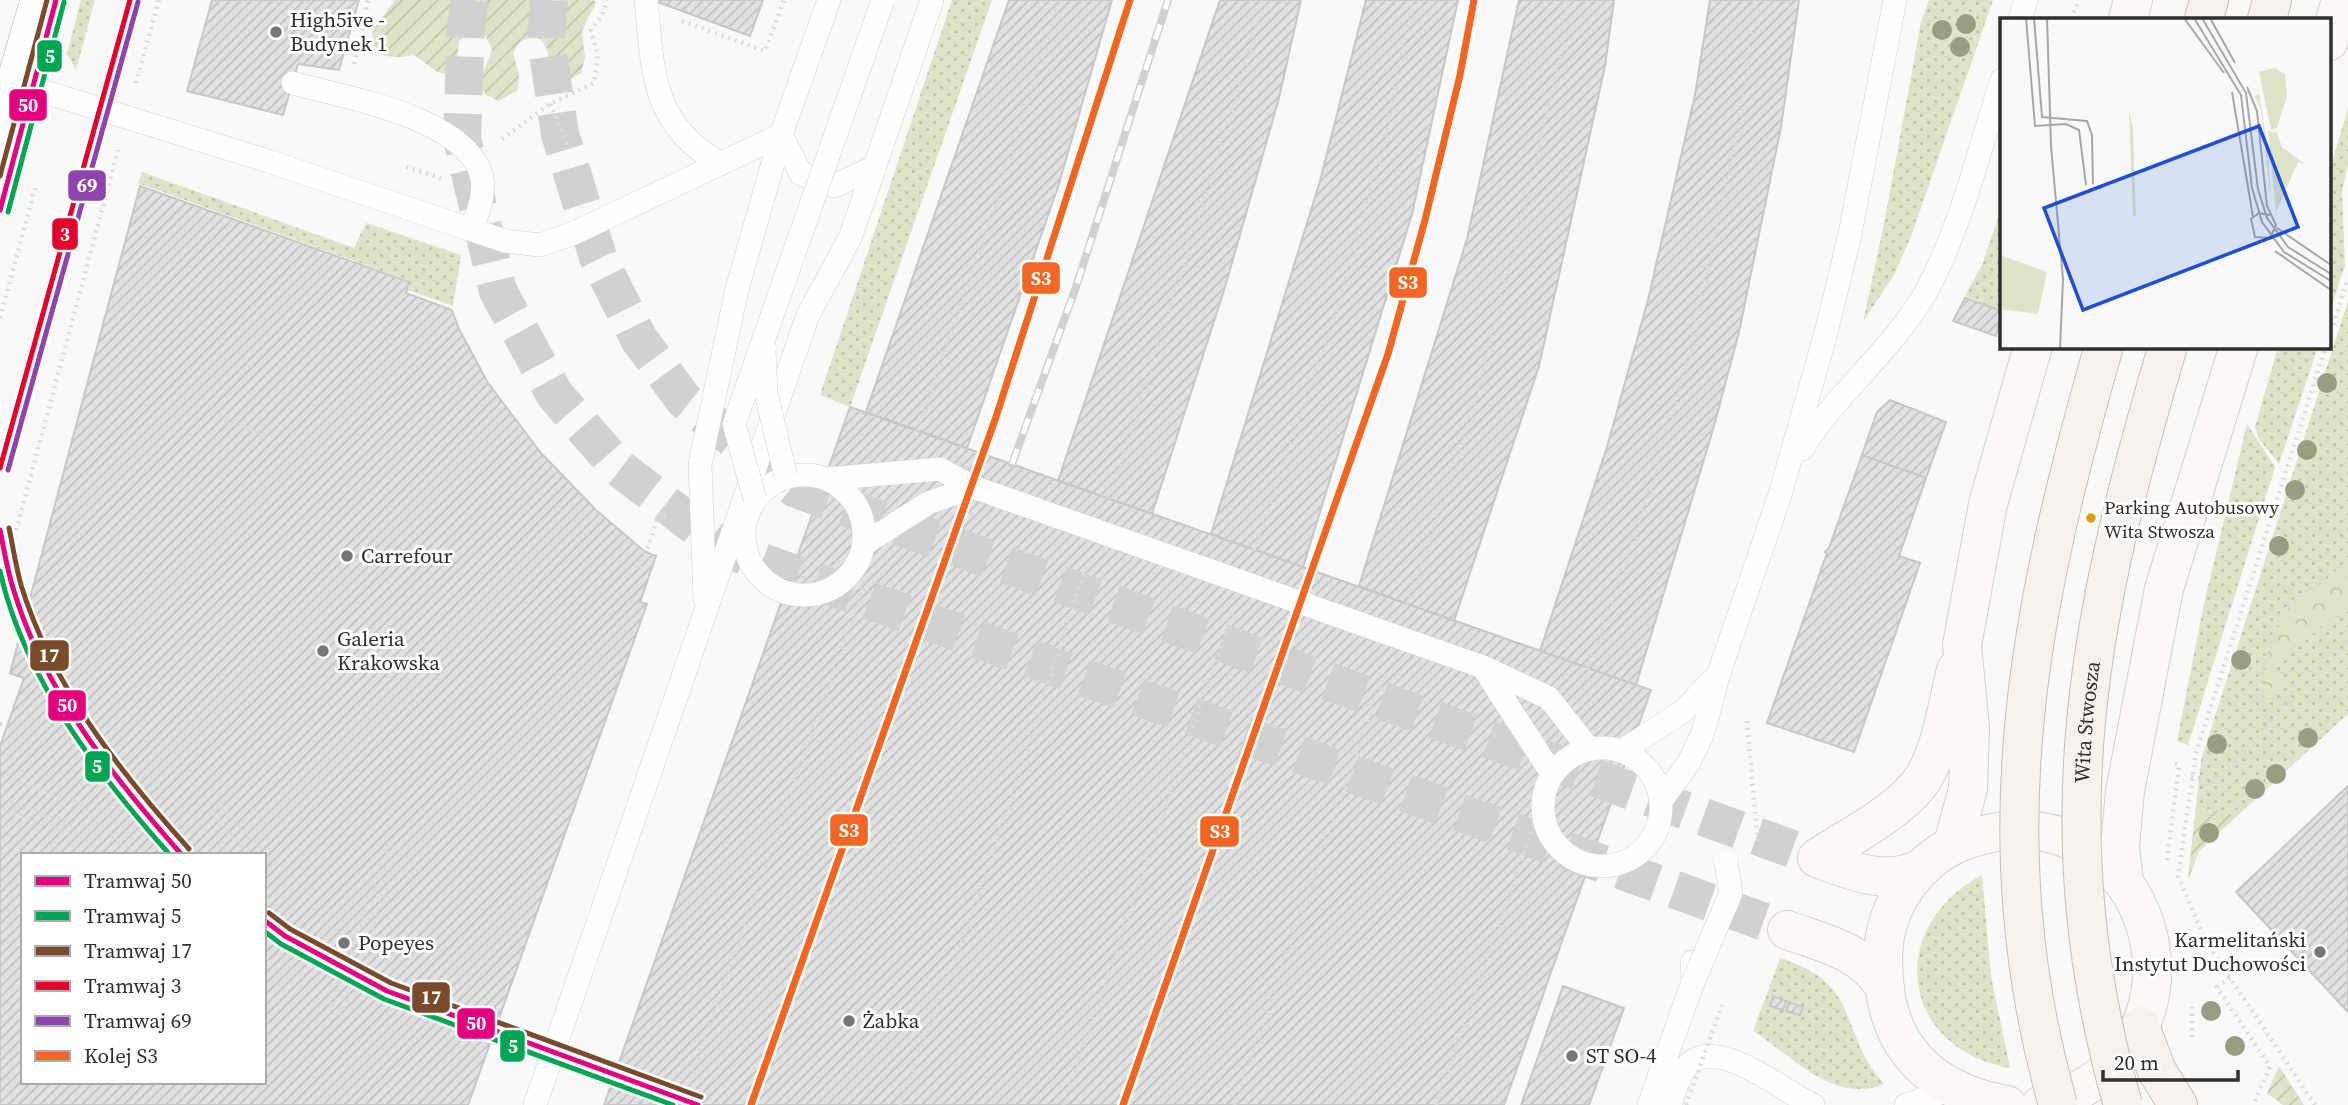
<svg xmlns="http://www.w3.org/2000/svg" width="2348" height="1105" font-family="'Source Serif 4',serif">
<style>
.grass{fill:url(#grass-dots)}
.forest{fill:url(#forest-crowns)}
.garden{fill:url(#garden-furrows)}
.building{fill:url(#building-hatch);stroke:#c7c7c7;stroke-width:2;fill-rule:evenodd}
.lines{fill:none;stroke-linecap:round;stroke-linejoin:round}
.secondary-tunnel{stroke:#d1d1d2;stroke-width:38;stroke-dasharray:38 19;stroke-linecap:butt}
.lane-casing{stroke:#d1d1d1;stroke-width:24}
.street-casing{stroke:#d1d1d1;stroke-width:40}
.secondary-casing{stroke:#d1d1d1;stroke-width:40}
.primary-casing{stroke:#c7c0ba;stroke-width:40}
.path{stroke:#dbdbdb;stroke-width:4.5;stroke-dasharray:2 5;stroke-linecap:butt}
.lane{stroke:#fefefe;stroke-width:23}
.street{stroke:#fefefe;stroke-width:38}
.secondary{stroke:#fbf8f7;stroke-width:38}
.primary{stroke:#f6f2ef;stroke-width:38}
.rail-casing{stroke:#d1d1d1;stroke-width:8}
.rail{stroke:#fff;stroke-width:5;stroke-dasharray:16;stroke-linecap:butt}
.lane-bridge-casing{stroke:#d1d1d1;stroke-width:24;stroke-linecap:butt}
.primary-bridge-casing{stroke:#c7c0ba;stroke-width:40;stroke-linecap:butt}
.path-bridge{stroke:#dbdbdb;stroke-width:4.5;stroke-dasharray:2 5;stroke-linecap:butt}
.lane-bridge{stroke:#fefefe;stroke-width:23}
.primary-bridge{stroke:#f6f2ef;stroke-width:38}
.rail-1-casing{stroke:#fff;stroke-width:12}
.rail-1{stroke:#f26522;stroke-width:7}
.tram-1-casing{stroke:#fff;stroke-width:10}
.tram-2-casing{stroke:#fff;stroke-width:10}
.tram-3-casing{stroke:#fff;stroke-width:10}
.tram-4-casing{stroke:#fff;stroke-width:10}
.tram-5-casing{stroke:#fff;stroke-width:10}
.tram-1{stroke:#e5007d;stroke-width:5}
.tram-2{stroke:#00a651;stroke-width:5}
.tram-3{stroke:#7a4b2a;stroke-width:5}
.tram-4{stroke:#e4002b;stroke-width:5}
.tram-5{stroke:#8e44ad;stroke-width:5}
.tree{fill:#999e81}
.poi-dot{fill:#767677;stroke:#fff;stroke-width:2.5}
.bus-dot{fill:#e39a05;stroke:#fff;stroke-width:2.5}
.labels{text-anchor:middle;stroke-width:6;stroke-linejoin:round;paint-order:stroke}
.bus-label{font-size:19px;fill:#2f2f30;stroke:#fff;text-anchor:start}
.poi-label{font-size:21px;fill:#2f2f30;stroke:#fff;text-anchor:start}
.street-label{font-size:21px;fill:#2f2f30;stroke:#fff}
.inset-road{fill:none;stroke:#a8a8a9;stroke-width:2}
.view{fill:#1d4ed8;fill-opacity:0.15;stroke:#1d4ed8;stroke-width:3.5}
.inset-edge{fill:none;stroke:#2f2f30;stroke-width:3.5}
.line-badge{stroke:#fff;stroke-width:2.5}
.badge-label{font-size:19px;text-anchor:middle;font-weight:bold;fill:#fff}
</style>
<defs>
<pattern id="grass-dots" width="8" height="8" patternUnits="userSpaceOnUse" patternTransform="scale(1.75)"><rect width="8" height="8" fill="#dee4c8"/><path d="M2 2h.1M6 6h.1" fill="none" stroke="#bfc4ac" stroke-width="1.8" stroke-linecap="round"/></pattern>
<pattern id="forest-crowns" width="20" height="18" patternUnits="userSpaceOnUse" patternTransform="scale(1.75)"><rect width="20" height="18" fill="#dee4c8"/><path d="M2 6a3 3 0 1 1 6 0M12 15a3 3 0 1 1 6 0" fill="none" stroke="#bfc4ac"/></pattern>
<pattern id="garden-furrows" width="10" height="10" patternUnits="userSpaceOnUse" patternTransform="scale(1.75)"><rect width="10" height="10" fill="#dee4c8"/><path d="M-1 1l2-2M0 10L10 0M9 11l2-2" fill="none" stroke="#bfc4ac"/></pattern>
<pattern id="building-hatch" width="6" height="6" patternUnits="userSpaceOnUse" patternTransform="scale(1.75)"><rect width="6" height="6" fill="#e1e1e2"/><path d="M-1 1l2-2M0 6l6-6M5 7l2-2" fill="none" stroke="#c1c1c2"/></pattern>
</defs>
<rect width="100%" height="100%" fill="#f9f9fa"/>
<path class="grass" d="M81 0H95L76 70 67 54Z
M952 0H992L850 407 820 395Z
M1929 0H1993L1912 234 1895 273 1863 322 1885 219 1921 22Z
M2348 108V164L2342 191 2345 265 2329 314V173Z
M142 172 354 248 366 223 461 255 453 306 408 290 410 281 138 183Z
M2001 209V311L1965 296 1982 265Z
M2348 301V714L2199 851 2188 880 2201 760Z
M2278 347H2318L2279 464 2259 439 2255 427Z
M2247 424 2275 467 2188 745 2177 741 2203 608Z
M1982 875 1991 976 2010 1068C1899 1048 1885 927 1982 875Z
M1780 958C1864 985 1836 1029 1884 1084 1833 1105 1793 1056 1753 1031Z"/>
<path class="forest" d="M2348 563V602L2278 666 2274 674 2288 681 2263 704 2267 654 2286 610Z"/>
<path class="garden" d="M395 0H537L547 6 561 0H594L596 3 582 31 585 58 581 73 573 78H557L549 69C548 56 550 49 540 39 527 36 517 41 513 54L519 73 518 90 499 101 486 95 479 83 492 50 485 35 473 31 459 41 456 69C439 83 428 61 413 55 393 60 372 58 372 32Z
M2208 809 2228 813 2232 820 2199 851 2188 880 2195 816Z
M2279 1066 2304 1105H2283L2267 1093Z"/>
<path class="building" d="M212 0H359L339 70 298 64 283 115 187 91Z
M652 0H763L750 36Z
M1009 0H1112L1058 187 967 448 866 412Z
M1220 0H1301L1279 98 1225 287 1152 514 1058 481Z
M1366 0H1458L1412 214 1303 567 1211 534 1320 181Z
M1519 0H1614L1605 66 1539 366 1454 621 1359 586 1467 239Z
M1710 0H1799L1781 127 1739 332 1714 426 1636 685 1540 651 1607 447 1648 300 1695 95Z
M140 186 409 282 406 293 452 310 459 329 488 383 541 453 596 510 644 551 656 556 640 602 647 604 468 1105H0V746L24 678 10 673ZM23 855H264V1082H23Z
M1965 298 2002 311 1996 336 1953 321Z
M1890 400 1946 422 1926 478 1862 455 1877 412Z
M850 407 1651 690 1504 1105H604Z
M1862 455 1926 478 1899 556 1920 563 1854 752 1767 723 1827 553 1825 552 1829 548Z
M2348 786V1012L2236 892Z
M1563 986 1624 1008 1589 1105H1521Z
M1773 996 1786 1001 1783 1010 1770 1006Z
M1789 1002 1803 1007 1800 1015 1786 1011Z"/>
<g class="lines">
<path class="secondary-tunnel" d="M470 0 466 27 462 139 498 291 555 395 618 467 723 548 1787 930
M549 0 546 39 560 134 598 257 639 339 684 400 796 489 1817 858"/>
<g class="lane-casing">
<path id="lane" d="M646 0C653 70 651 124 718 162
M2020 19 2026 0
M16 83 268 161 505 241 540 245 572 234 781 135
M293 83C345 98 468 117 482 178 485 195 477 214 472 230
M781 135 801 174 834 186 875 167
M1802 449C1837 392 1895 348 1927 290 1962 225 1979 149 2002 80
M744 535a60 60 0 1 1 120 0a60 60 0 1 1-120 0Z
M826 479 940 469 973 487 1483 667 1549 698 1589 749
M864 544 928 503 973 487
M705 598 700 464 737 289 781 135 829 0
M1483 667 1552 774
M1543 807a59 59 0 1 1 118 0a59 59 0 1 1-118 0Z
M1622 751 1682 712 1715 678
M1661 801 1689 762 1703 733 1719 673 1779 498 1826 333 1850 234 1895 0
M535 1105 808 315 850 238 932 0
M1649 1105 1693 982 1692 962
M1670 1105C1674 1094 1677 1080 1684 1070 1711 1029 1783 1092 1813 1105
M1906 1105 1954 1088"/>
</g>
<g class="street-casing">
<path id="street" d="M0 136 40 0"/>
</g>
<g class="secondary-casing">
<path id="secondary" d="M2128 19 2133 0
M2329 41 2341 0
M1953 844 1968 789 1970 728 1962 645 1988 504 2033 346
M1817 858C1849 837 1901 811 1922 780 1942 749 1947 705 1956 670
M1817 858C1852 871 1884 886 1920 869
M2124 882 2120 847 2125 791 2164 589 2239 346
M1787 930C1826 944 1863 951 1885 988
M2007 1105C1938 1093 1890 1054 1884 981 1883 962 1882 943 1888 924 1899 885 1931 851 1969 839 2152 778 2235 1051 2041 1105"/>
</g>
<g class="primary-casing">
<path id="primary" d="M2204 19 2209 0
M2267 19 2272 0
M2140 1026 2157 1071 2178 1105"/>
</g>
<path class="path" d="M2071 19 2079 0
M682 21 765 51 784 0
M354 64 368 0
M136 83 159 0
M550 104 569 148
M502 139 550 104 594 83 598 56 591 30 602 15 607 0
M406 167 441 178
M0 318 35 188
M2329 338 2348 278
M2342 415 2348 403
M218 418 276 439
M915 438 983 241 1060 0
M1109 499 1227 128 1265 0
M1254 550 1340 300 1382 151 1413 0
M640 568 660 513 667 516
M0 591 118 150
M1408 604 1475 405 1561 57 1568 0
M2283 610 2348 560
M1583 683 1645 507 1690 352 1742 110 1754 0
M2269 722C2241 699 2286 605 2296 577 2301 561 2304 545 2308 529
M0 724 7 726
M2191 777 2214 780 2259 737 2296 686 2348 639
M2214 780 2242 811
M19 782 81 804
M11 803 73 825
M221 806 276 865
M8 812 71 833
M213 814 252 855
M112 838 161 787
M119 844 167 795
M2167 860 2179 765 2172 763
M264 867 269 873
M964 899 981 888
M2230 978 2217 987 2270 1067 2253 1105
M18 987 23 989
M329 1011 390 840
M341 1015 401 844
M2192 1037V1004
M682 1105 866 578
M900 1105 982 887 1087 564
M1063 1105 1232 614
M1234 1105 1386 668
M1436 1105 1540 807
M2315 1105 2206 942 2178 876 2196 753 2326 346"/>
<use href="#lane" class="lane"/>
<use href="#street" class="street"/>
<use href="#secondary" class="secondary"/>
<use href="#primary" class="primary"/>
<g class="rail-casing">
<path id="rail" d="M1012 464 1075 290 1168 0"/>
</g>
<use href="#rail" class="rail"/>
<g class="lane-bridge-casing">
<path id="lane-bridge" d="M764 350 766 393 786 477
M755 499 734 424 883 0
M1693 982 1731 893 1726 862"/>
</g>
<g class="primary-bridge-casing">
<g id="primary-bridge">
<path d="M2058 1105C1982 836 2029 608 2104 346"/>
<path id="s1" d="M2123 1105C2044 829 2088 615 2168 346"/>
</g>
</g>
<path class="path-bridge" d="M1747 721 1758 845
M1686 1105 1722 1005"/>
<use href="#lane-bridge" class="lane-bridge"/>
<use href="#primary-bridge" class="primary-bridge"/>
<g class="rail-1-casing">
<path id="rail-1" d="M751 1105 996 417 1130 0
M1123 1105 1388 354 1425 220 1460 75 1474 0"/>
</g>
<use href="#rail-1" class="rail-1"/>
<g class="tram-1-casing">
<path id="tram-1" d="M0 210 56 0
M0 530C4 549 7 569 13 588 43 690 113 777 182 855
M264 920 285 936 387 991 698 1105"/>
</g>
<g class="tram-2-casing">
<path id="tram-2" d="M8 212 64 2
M0 571C24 679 98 774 170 855
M264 931 281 944 384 999 673 1105"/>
</g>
<g class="tram-3-casing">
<path id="tram-3" d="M0 176 47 0
M9 528C13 547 16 567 21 585 52 686 120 772 189 849
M269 913 290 929 391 983 701 1097"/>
</g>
<g class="tram-4-casing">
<path id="tram-4" d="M0 468 130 0"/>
</g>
<g class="tram-5-casing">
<path id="tram-5" d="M8 470 138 2"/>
</g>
<use href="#tram-1" class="tram-1"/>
<use href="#tram-2" class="tram-2"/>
<use href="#tram-3" class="tram-3"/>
<use href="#tram-4" class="tram-4"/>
<use href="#tram-5" class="tram-5"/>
</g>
<g class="tree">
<circle cx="1966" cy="24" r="10"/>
<circle cx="1942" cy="30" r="10"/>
<circle cx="1960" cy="47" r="10"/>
<circle cx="2327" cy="383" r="10"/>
<circle cx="2307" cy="450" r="10"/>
<circle cx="2295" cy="490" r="10"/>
<circle cx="2279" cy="546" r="10"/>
<circle cx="2241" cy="660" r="10"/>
<circle cx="2308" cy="738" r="10"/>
<circle cx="2217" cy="744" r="10"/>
<circle cx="2276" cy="774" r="10"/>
<circle cx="2255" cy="789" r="10"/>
<circle cx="2209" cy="833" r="10"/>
<circle cx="2211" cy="1011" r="10"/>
<circle cx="2235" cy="1046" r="10"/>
</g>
<g class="poi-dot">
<circle cx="276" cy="32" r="7"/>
<circle cx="347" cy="556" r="7"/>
<circle cx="323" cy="651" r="7"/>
<circle cx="344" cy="943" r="7"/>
<circle cx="2320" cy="952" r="7"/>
<circle cx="849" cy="1021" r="7"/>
<circle cx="1572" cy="1056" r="7"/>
</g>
<circle class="bus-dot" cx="2091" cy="518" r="6"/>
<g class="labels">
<g class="bus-label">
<text x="2104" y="514">Parking Autobusowy<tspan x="2104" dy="24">Wita Stwosza</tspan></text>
</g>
<g class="poi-label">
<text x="290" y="27">High5ive -<tspan x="290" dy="24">Budynek 1</tspan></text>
<text x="361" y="563">Carrefour</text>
<text x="337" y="646">Galeria<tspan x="337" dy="24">Krakowska</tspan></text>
<text x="2306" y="947" text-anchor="end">Karmelitański<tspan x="2306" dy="24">Instytut Duchowości</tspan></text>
<text x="358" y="950">Popeyes</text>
<text x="863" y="1028">Żabka</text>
<text x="1586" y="1063">ST SO-4</text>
</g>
<g class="street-label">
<text dy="7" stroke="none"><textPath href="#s1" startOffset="387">Wita Stwosza</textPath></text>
</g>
</g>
<g transform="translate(2000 18)">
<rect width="331" height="331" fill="#f9f9fa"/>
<path d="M274 50 285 56 287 78 277 110 271 112 259 54ZM259 76 268 132 271 182 261 92 255 78ZM129 92 133 110 136 198H133ZM268 113 277 115 282 129 305 146 298 144 276 194Z" fill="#dee4c8"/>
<path d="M0 237 47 254 38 296 0 291Z" fill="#dee4c8"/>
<path class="inset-road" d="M26 0 35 108 66 106 79 112 86 167M34 0 42 99 87 103 92 117 93 166M47 0 51 128 63 261 60 331M184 0 224 55M194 0 241 77 252 170 262 204 284 234 331 263M202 0 246 75 258 171 267 200 288 229 331 256M210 0 235 45M247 69 257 93 267 188 276 207 270 220 255 219 251 201 259 195 270 197M232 74 253 199M277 210 331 247M275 233 331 272"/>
<path class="view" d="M259 108 298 209 83 292 44 190Z"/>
<rect width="331" height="331" class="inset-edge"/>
</g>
<g class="line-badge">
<rect x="36" y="39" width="27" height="34" rx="7" fill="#00a651"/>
<rect x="8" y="88" width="40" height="34" rx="7" fill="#e5007d"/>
<rect x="67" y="169" width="40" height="33" rx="7" fill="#8e44ad"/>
<rect x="51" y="217" width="28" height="34" rx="7" fill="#e4002b"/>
<rect x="1021" y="261" width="40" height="34" rx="7" fill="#f26522"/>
<rect x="1388" y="266" width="40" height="33" rx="7" fill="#f26522"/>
<rect x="29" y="639" width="41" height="33" rx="7" fill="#7a4b2a"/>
<rect x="47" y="689" width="40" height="33" rx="7" fill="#e5007d"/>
<rect x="84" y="750" width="27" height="33" rx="7" fill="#00a651"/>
<rect x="829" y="813" width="40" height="34" rx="7" fill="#f26522"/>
<rect x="1199" y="815" width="41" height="33" rx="7" fill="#f26522"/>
<rect x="411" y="981" width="40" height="33" rx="7" fill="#7a4b2a"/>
<rect x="456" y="1007" width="40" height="33" rx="7" fill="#e5007d"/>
<rect x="499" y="1029" width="27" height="34" rx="7" fill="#00a651"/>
</g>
<g class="badge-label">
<text x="50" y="63">5</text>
<text x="28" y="112">50</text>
<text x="87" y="192">69</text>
<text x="65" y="241">3</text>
<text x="1041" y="285">S3</text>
<text x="1408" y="289">S3</text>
<text x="49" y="662">17</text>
<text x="67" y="712">50</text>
<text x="97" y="773">5</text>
<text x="849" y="837">S3</text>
<text x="1220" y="838">S3</text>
<text x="431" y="1004">17</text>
<text x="476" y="1030">50</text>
<text x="513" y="1053">5</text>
</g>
<rect x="21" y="853" width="245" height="231" fill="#ffffff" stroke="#acacac" stroke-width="2"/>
<rect x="35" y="876" width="35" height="10" fill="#e5007d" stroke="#acacac" stroke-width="2"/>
<text x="84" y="888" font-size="21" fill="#2f2f30">Tramwaj 50</text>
<rect x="35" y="911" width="35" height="10" fill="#00a651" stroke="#acacac" stroke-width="2"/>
<text x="84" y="923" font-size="21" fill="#2f2f30">Tramwaj 5</text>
<rect x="35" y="946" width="35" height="10" fill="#7a4b2a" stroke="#acacac" stroke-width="2"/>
<text x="84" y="958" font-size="21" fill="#2f2f30">Tramwaj 17</text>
<rect x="35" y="981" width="35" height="10" fill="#e4002b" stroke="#acacac" stroke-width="2"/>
<text x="84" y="993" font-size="21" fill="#2f2f30">Tramwaj 3</text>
<rect x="35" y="1016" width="35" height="10" fill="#8e44ad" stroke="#acacac" stroke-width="2"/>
<text x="84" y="1028" font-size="21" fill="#2f2f30">Tramwaj 69</text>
<rect x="35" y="1051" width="35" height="10" fill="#f26522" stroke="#acacac" stroke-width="2"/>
<text x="84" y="1063" font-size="21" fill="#2f2f30">Kolej S3</text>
<path d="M2103 1070v10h135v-10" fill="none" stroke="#2f2f30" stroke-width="3.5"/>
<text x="2114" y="1070" font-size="21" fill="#2f2f30" stroke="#ffffff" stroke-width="5" paint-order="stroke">20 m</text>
</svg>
